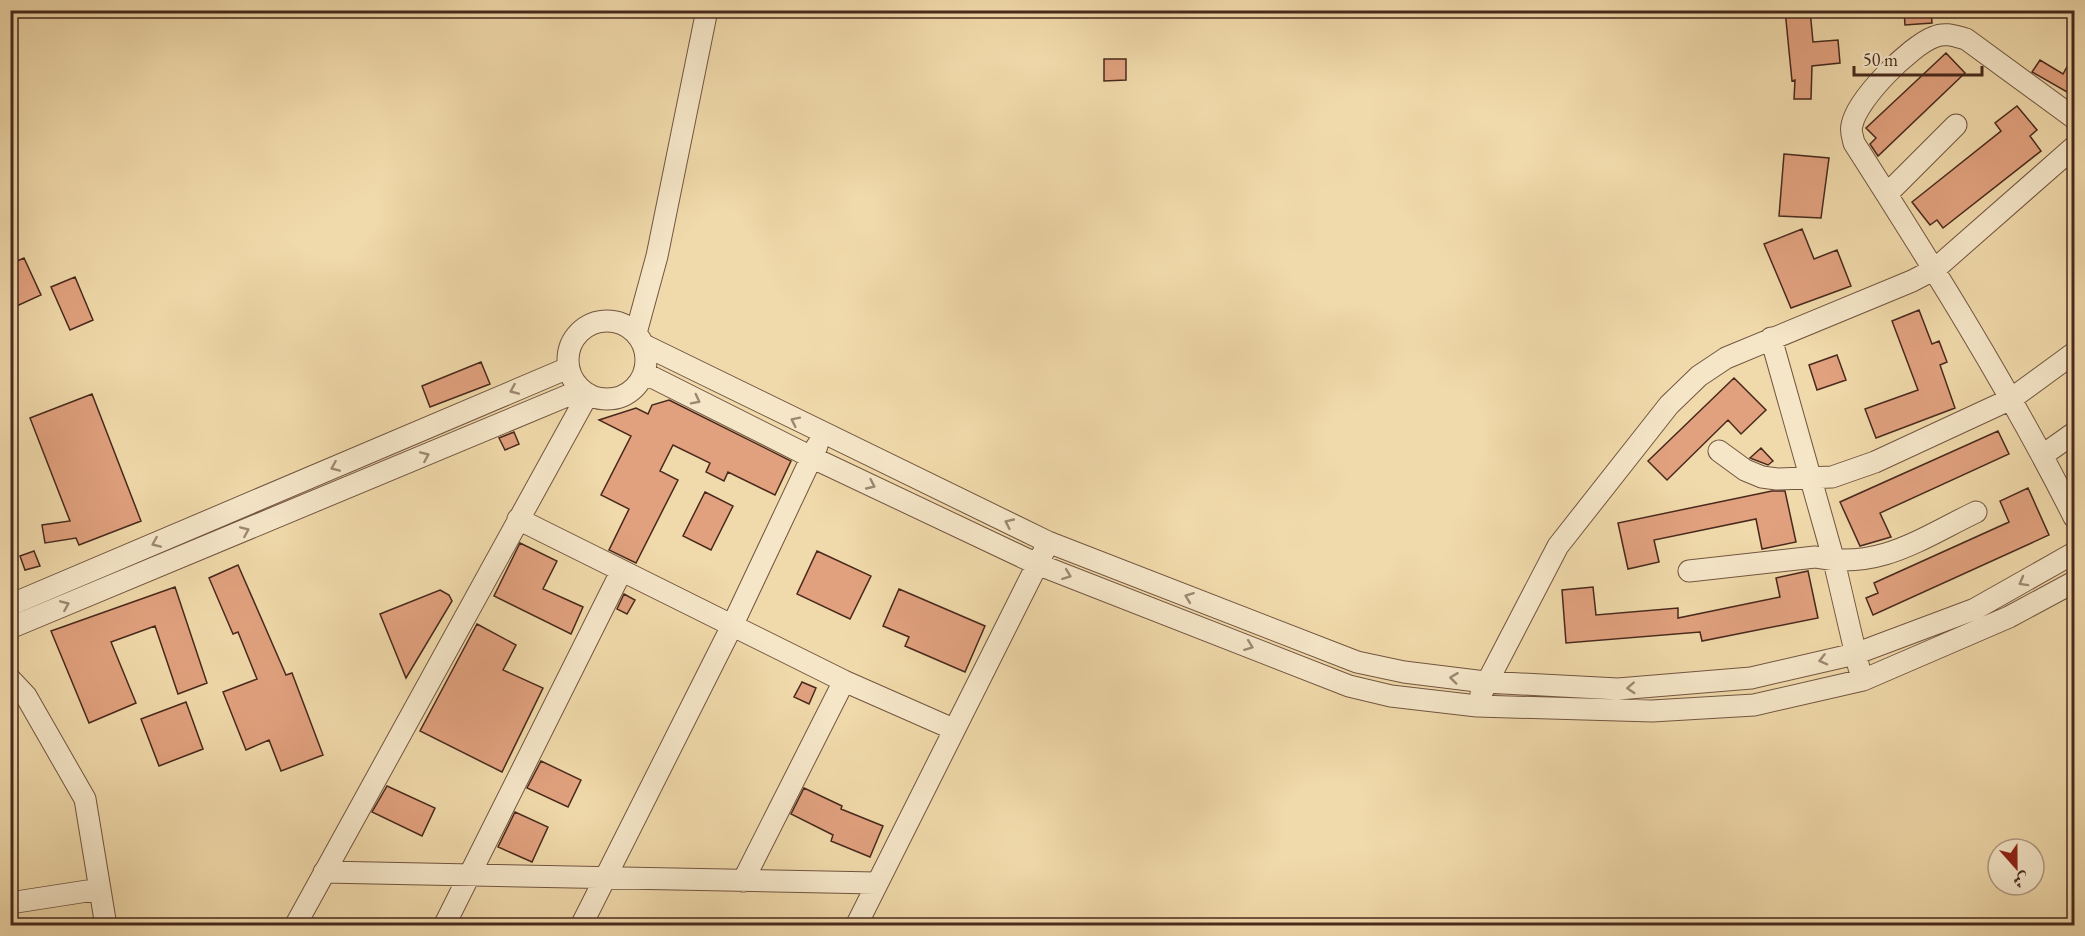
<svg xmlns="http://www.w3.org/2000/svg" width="2085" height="936" font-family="'EB Garamond',Amiri,serif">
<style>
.building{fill:#e1a17e;stroke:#48291d;stroke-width:1.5}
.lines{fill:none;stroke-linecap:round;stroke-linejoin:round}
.minor-casing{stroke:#725540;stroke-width:23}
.minor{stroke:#f5e6c8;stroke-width:21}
.oneway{stroke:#9e8872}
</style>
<rect width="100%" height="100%" fill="#f0d9aa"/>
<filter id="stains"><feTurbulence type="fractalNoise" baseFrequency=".00333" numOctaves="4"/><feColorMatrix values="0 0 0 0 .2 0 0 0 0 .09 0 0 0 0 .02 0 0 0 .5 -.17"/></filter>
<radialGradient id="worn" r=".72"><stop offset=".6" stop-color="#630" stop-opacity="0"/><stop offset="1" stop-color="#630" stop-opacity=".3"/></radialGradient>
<path class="building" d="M1785 10H1810L1813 42 1838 40 1840 63 1812 66 1811 99H1794L1795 80 1792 81Z
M1904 10H1931L1932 23 1905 25Z
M1946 53 1965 73 1878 156 1870 144 1876 138 1866 128Z
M2074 54V96L2032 72 2040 60 2063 74Z
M1104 59H1126V80L1104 81Z
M2017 106 2037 130 2030 136 2041 151 1943 228 1937 220 1930 225 1912 202 2001 131 1995 123Z
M1784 154 1829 158 1821 218 1779 216Z
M1802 229 1814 259 1837 250 1851 286 1791 308 1764 244Z
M24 258 41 295 10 309V264Z
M75 277 93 320 70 330 51 287Z
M1919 310 1932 344 1939 341 1947 362 1940 365 1955 408 1876 438 1865 409 1918 390 1892 321Z
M1837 355 1846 380 1817 390 1809 365Z
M481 362 490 384 430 407 422 386Z
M1734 378 1766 410 1741 434 1728 420 1667 480 1648 461Z
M92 394 141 521 79 545 76 538 45 543 42 525 70 521 30 418Z
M669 400 791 461 775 495 728 472 724 481 706 472 710 463 673 445 660 471 678 480 636 563 609 550 629 509 601 495 631 436 599 420 636 408 648 414 652 405Z
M1998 431 2009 454 1880 513 1891 537 1860 546 1840 502Z
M514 432 519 444 505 450 499 438Z
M1761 448 1773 461 1768 465 1750 458Z
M2028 488 2049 535 1873 615 1866 598 1878 593 1874 583 2009 522 2000 501Z
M1772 491H1785L1796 542 1762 549 1756 519 1654 540 1659 562 1628 569 1618 523Z
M705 492 733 506 711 550 683 536Z
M520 543 557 561 543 589 583 607 571 634 494 596Z
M34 551 40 566 25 570 20 556Z
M817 551 871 576 850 619 797 594Z
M238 565 286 675 292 673 323 755 281 771 269 740 246 750 223 692 257 679 238 632 233 634 209 578Z
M1808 571 1818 618 1702 641 1700 632 1566 643 1562 590 1593 587 1596 615 1678 608V618L1780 597 1776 578Z
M175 587 207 683 178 694 155 626 111 642 136 703 89 723 51 631Z
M899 589 985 626 965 672 905 646 909 637 883 626Z
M440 590 449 595 452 601 406 678 380 614Z
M624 594 635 600 627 614 617 609Z
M477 624 516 645 503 670 543 688 502 772 420 731Z
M802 682 816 688 809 704 794 697Z
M186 702 203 749 159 766 141 719Z
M541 761 581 780 568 807 527 788Z
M387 786 435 808 422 836 372 812Z
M804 788 842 806 841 809 883 826 870 857 831 841 833 835 791 814Z
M515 812 548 827 532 862 498 847Z"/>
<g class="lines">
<g class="minor-casing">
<path id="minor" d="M2074 118 1966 39C1955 36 1945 32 1934 37 1910 46 1857 99 1852 125 1850 130 1853 138 1854 143 1932 265 2009 388 2074 517
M1887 194 1956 125
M568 360a39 39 0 1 1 78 0a39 39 0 1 1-78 0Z
M636 333 657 256 707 10
M1771 338 1834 561 1859 668
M644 345 1048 542 1357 662 1404 672 1485 682 1618 689 1751 678 1855 654 1975 609 2074 553
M644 373 811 457 1037 564 1349 686 1391 696 1477 706 1652 711 1754 705 1863 680 2009 617 2074 582
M1719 451 1745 470 1762 477 1777 479 1832 477 1875 462 2011 399 2074 353
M2043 455 2074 433
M518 519 844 681 953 729
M1689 571 1815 557C1879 570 1920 539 1976 512
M10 605 568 368
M10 628 581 390
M10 679 26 696 85 799 106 926
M1481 694 1558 546 1669 405 1699 376 1726 358 1912 281 1935 269 2074 147
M324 872 876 883
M743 881 844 681
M10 903 100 889
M295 926 588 394
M444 926 621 572
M581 926 732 626 817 446
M856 926 1044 551"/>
</g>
<use href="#minor" class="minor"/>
</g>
<defs><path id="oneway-chevron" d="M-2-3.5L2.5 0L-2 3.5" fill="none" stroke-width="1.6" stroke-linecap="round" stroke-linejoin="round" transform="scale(1.5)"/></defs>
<g class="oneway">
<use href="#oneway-chevron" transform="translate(514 390) rotate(157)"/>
<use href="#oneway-chevron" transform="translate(696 400) rotate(27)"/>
<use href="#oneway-chevron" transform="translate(795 421) rotate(-154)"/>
<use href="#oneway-chevron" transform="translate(425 456) rotate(-23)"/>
<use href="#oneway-chevron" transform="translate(335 467) rotate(157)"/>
<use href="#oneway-chevron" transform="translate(871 485) rotate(25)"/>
<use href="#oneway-chevron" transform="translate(1009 523) rotate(-155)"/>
<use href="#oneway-chevron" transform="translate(245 531) rotate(-23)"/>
<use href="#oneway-chevron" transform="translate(156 543) rotate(157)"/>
<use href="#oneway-chevron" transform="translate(1067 575) rotate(21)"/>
<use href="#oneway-chevron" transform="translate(2023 582) rotate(151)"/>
<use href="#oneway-chevron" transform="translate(1189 597) rotate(-159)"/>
<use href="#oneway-chevron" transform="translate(65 605) rotate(-23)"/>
<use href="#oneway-chevron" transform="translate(1249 646) rotate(21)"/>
<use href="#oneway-chevron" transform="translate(1823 660) rotate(166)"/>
<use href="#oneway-chevron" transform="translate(1454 678) rotate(-173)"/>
<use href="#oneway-chevron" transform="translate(1631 688) rotate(177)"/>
</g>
<rect width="2085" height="936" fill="none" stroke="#f0d9aa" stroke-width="36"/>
<rect x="12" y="12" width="2061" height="912" fill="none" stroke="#48291d" stroke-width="3"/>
<rect x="18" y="18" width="2049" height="900" fill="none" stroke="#48291d" stroke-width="1.5"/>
<g transform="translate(2016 867) rotate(159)"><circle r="28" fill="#f5e6c8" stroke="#b09a84" stroke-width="1.5"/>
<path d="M0-4.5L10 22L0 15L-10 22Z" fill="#8f2418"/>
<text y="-9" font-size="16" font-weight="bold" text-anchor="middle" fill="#48291d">ش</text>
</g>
<path d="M1854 66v9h128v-9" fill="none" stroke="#48291d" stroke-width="3"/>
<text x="1863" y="66" font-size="18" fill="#48291d" stroke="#f5e6c8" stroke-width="4.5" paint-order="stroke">50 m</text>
<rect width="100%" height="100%" filter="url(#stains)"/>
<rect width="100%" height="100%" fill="url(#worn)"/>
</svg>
